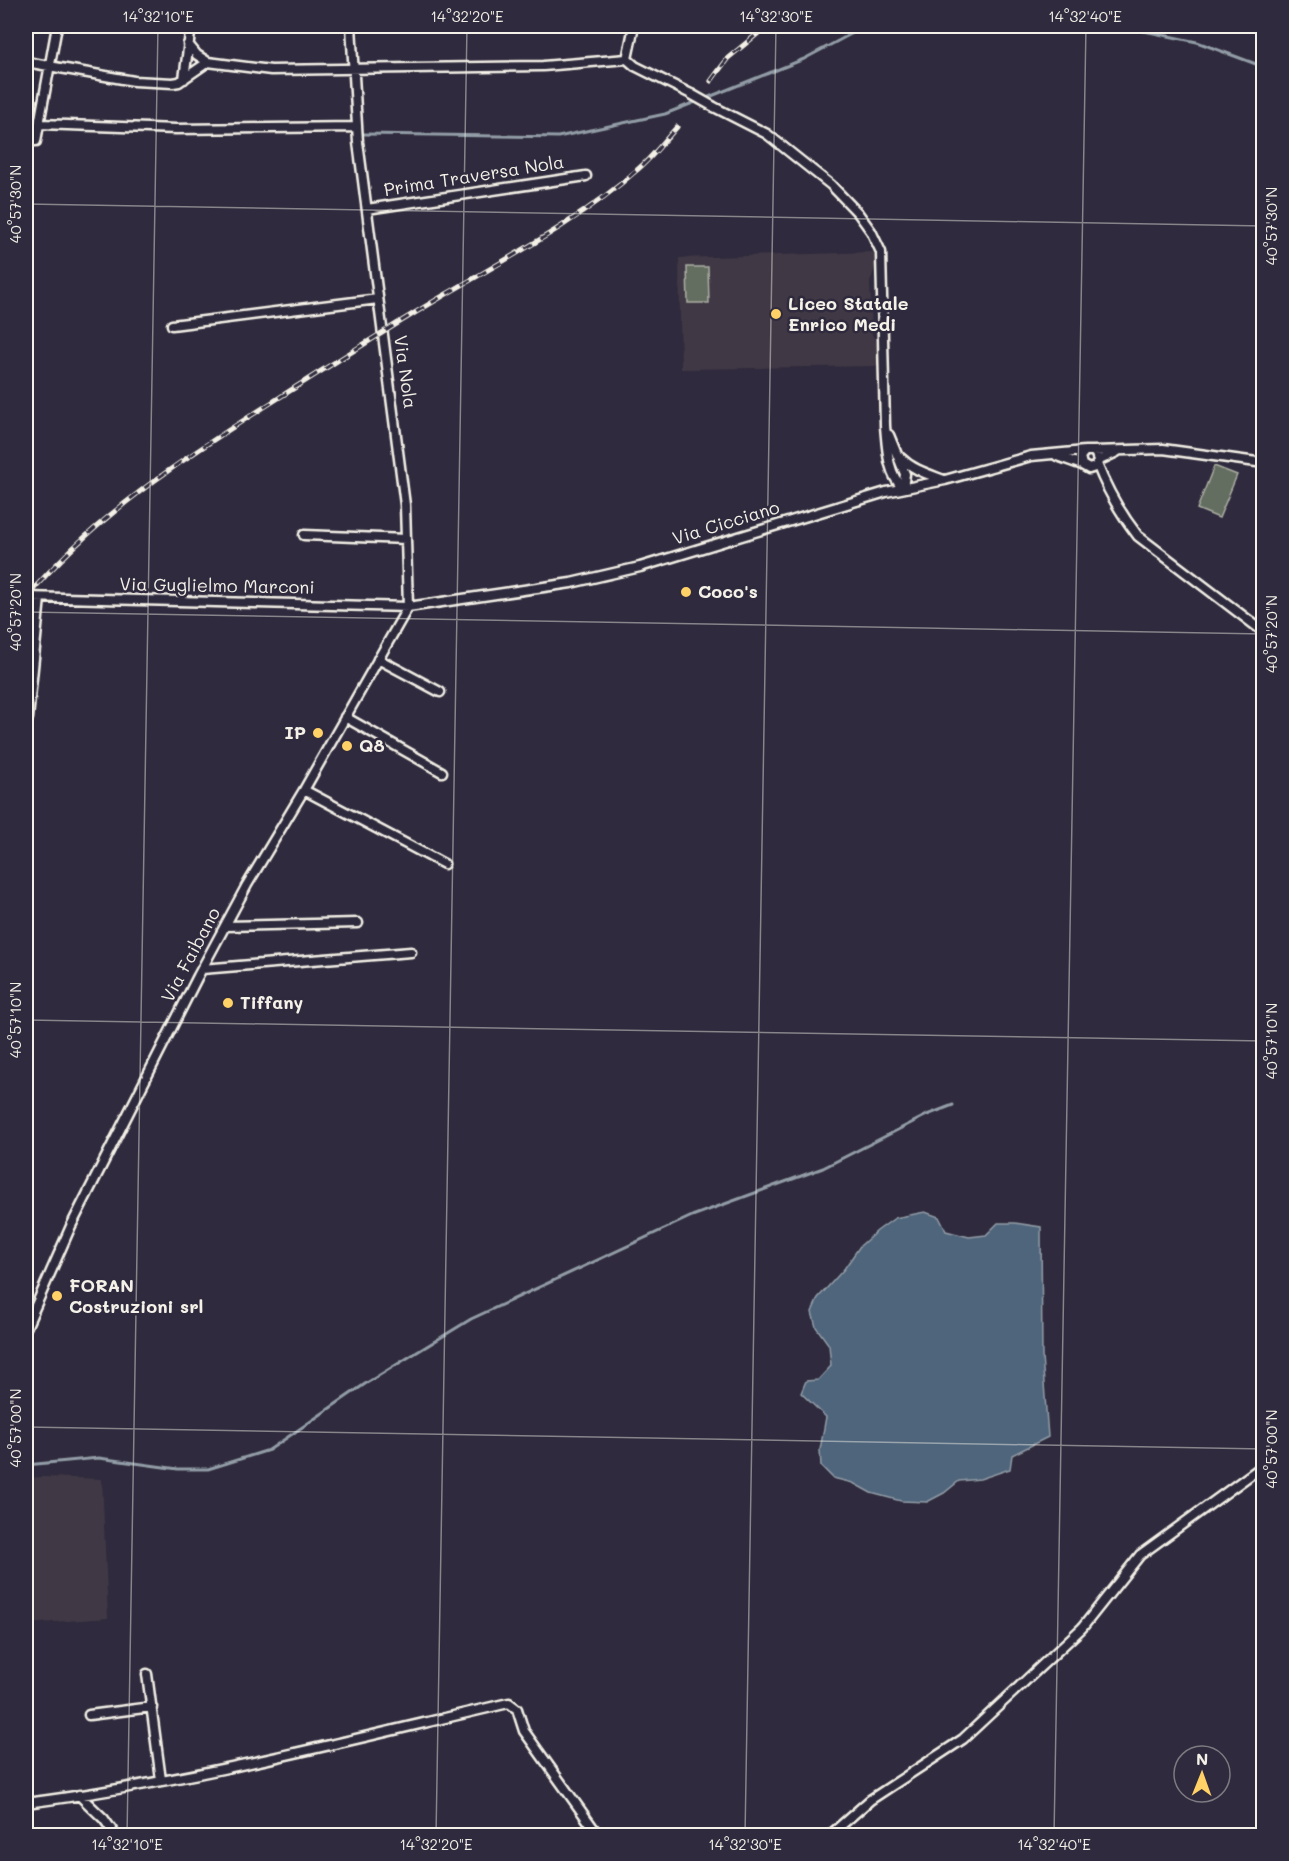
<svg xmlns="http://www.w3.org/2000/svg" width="1289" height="1861" font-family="Mali,sans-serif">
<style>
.built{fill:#413945}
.green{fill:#636d61;stroke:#acafa4;stroke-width:1.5}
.water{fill:#50657b;stroke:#929da7;stroke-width:1.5}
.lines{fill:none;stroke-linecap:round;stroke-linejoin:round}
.stream{stroke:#929da7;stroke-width:3}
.minor-casing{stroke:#f4f1e8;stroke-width:13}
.minor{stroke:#2f2a3d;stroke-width:8}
.rail-casing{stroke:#f4f1e8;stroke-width:5}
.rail{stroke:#2f2a3d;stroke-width:3;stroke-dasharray:9;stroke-linecap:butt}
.minor-bridge-casing{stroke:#f4f1e8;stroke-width:13;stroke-linecap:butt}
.minor-bridge{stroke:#2f2a3d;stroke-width:8}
.ticks{fill:none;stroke:#f4f1e8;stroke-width:1.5;stroke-opacity:0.45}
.poi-dot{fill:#ffd166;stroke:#2f2a3d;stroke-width:2}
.labels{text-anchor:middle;stroke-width:5;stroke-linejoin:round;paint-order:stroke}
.street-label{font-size:18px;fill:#f4f1e8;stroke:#2f2a3d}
.poi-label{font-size:18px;font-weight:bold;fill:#f4f1e8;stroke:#2f2a3d;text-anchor:start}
.neatline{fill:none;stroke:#f4f1e8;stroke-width:2}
.ticks-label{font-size:15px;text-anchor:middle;fill:#f4f1e8}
</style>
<rect width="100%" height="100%" fill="#2f2a3d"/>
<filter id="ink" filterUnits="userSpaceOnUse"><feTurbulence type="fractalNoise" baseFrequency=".0167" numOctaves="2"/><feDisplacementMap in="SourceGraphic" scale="12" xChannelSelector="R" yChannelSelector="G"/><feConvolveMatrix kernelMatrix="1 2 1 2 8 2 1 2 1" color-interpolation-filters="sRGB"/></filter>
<g filter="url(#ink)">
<path class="built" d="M875 252V267L870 282 872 335 875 339 878 349V366L681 369 679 258Z
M43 1477 102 1479 108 1618 26 1624V1478Z"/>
<path class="green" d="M687 267H708L709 303H688Z
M1214 466 1237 475 1219 518 1197 509Z"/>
<path class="water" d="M925 1212 939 1217 946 1231 969 1237 986 1235 998 1223H1015L1041 1227 1042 1356 1048 1437 1012 1455 1010 1469 980 1479 959 1481 944 1493 927 1502 901 1501 871 1493 853 1483 833 1478 821 1466 820 1450 826 1417 801 1393 806 1381 818 1380 831 1366 829 1345 816 1327 812 1312 818 1298 844 1269 860 1246 877 1231 895 1218Z"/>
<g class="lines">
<path class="stream" d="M1120 26 1197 42 1264 67
M704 99 804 59 866 26
M364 134 558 137 665 114 698 101
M26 1465 99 1458 178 1469H208L269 1450 365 1384 471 1319 692 1216 823 1168 927 1115 953 1105"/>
<g class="minor-casing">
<path id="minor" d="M351 26 358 142 405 505 408 607
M188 44 197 55 208 62 271 70 543 66 627 59
M627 59 635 66 691 94
M627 59 634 26
M26 62 134 81 173 83 179 82 208 62
M184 79 191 26
M714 107 767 134 831 185 858 213 871 231 881 252 885 426C887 446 887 474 903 488
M40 124 176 129 357 127
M26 141H36L57 26
M367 209 586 176
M172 325 378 299
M889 435 905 474 903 488
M1093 451 1163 449 1264 463
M1057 456 1082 465
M900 457C913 470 928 474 944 480
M1098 461 1096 454 1093 451H1085L1080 457 1082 465 1089 469 1095 467 1098 461 1117 452
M1097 464C1107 490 1121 514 1138 536L1264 632
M304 535 406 539
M26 597 408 607 571 583 640 567 886 492 945 480 1031 456 1085 451
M378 659 440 692
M345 717 442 772
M26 724 28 718 40 598
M304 790 444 864
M225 926 358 923
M202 969 411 952
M26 1328 71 1226 198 976 247 885 304 790 408 607
M147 1674 161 1780
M89 1715 152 1707
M79 1795 104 1819 116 1836
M26 1803C189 1782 349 1740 509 1703L517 1709 524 1731 599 1836
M829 1836 870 1800 963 1739 1082 1628 1140 1555 1264 1465"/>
</g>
<use href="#minor" class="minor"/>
<g class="rail-casing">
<path id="rail" d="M711 81 728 58 767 26
M26 598C95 515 187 456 277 399 332 364 387 329 443 296 508 258 581 220 637 170 652 158 664 141 677 127"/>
</g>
<use href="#rail" class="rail"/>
<g class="minor-bridge-casing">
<path id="minor-bridge" d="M691 94 714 107"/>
</g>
<use href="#minor-bridge" class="minor-bridge"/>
</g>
</g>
<path class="ticks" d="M26 204 1264 226M26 612 1264 634M26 1020 1264 1041M26 1427 1264 1449M26 1835 45 1836M127 1836 158 26M436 1836 467 26M745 1836 776 26M1054 1836 1086 26"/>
<g class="poi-dot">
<circle cx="776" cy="314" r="6"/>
<circle cx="686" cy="592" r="6"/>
<circle cx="318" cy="733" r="6"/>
<circle cx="347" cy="746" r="6"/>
<circle cx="228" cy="1003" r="6"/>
<circle cx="57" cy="1296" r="6"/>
</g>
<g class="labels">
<g class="street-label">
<text transform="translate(474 176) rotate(-9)" y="6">Prima Traversa Nola</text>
<text transform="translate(405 372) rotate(82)" y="6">Via Nola</text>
<text transform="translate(726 523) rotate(-17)" y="6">Via Cicciano</text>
<text transform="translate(217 586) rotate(1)" y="6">Via Guglielmo Marconi</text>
<text transform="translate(191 955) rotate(-62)" y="6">Via Faibano</text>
</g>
<g class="poi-label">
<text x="788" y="310">Liceo Statale<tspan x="788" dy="21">Enrico Medi</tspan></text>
<text x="698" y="598">Coco's</text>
<text x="306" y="739" text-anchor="end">IP</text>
<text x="359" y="752">Q8</text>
<text x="240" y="1009">Tiffany</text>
<text x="69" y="1292">FORAN<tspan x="69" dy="21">Costruzioni srl</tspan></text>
</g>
</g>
<rect width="1289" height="1861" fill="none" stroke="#2f2a3d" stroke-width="66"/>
<g transform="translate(1202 1774) rotate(1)"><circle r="28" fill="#2f2a3d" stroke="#7e7a81" stroke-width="1.5"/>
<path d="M0-4.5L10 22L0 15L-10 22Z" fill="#ffd166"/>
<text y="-9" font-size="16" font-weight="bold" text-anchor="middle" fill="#f4f1e8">N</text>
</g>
<rect x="33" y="33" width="1223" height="1795" class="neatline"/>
<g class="ticks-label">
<text x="158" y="22">14°32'10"E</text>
<text x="467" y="22">14°32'20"E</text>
<text x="776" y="22">14°32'30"E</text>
<text x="1085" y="22">14°32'40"E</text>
<text transform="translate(16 204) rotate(-90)" y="5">40°57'30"N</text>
<text transform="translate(1272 226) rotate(-90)" y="5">40°57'30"N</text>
<text transform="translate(16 612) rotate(-90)" y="5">40°57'20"N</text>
<text transform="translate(1272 634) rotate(-90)" y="5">40°57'20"N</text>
<text transform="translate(16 1020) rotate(-90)" y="5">40°57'10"N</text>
<text transform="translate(1272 1041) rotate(-90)" y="5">40°57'10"N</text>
<text transform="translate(16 1428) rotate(-90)" y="5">40°57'00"N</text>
<text transform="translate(1272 1449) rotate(-90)" y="5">40°57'00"N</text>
<text x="127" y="1850">14°32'10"E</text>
<text x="436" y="1850">14°32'20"E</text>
<text x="745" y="1850">14°32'30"E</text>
<text x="1054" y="1850">14°32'40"E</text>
</g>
</svg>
